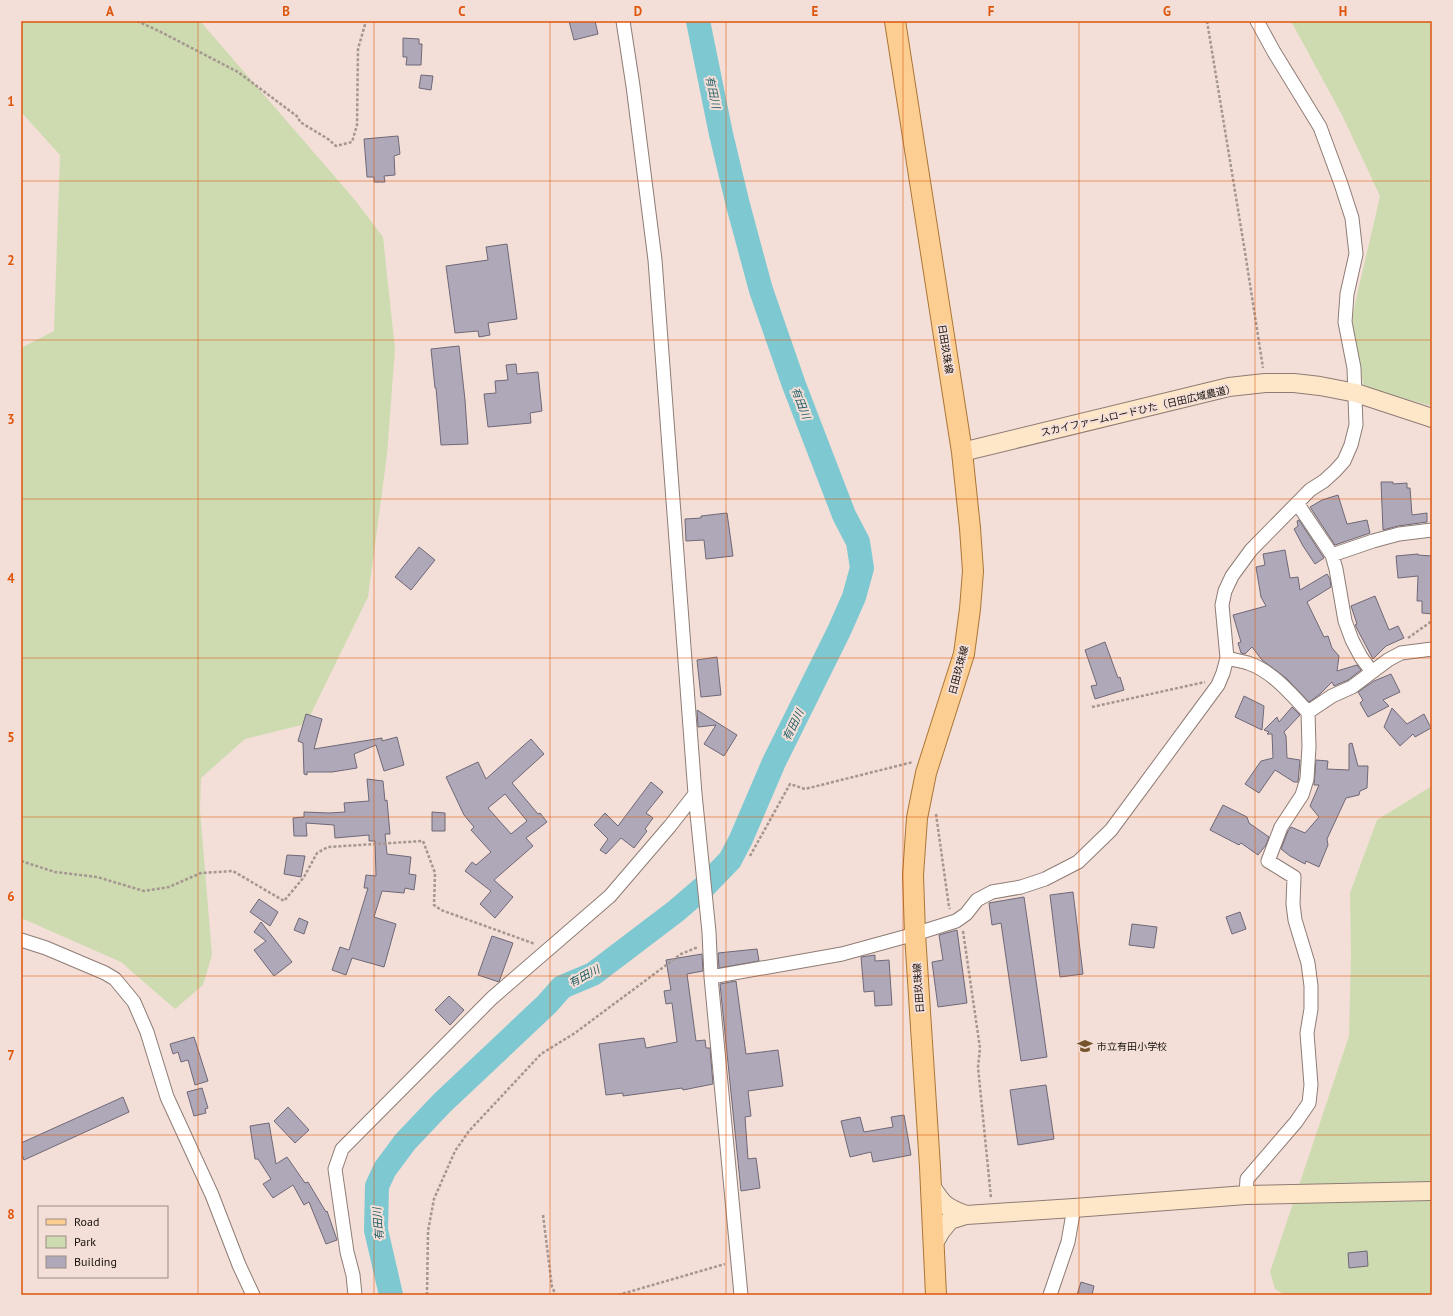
<svg xmlns="http://www.w3.org/2000/svg" width="1453" height="1316" font-family="'PT Sans','Noto Sans JP',sans-serif">
<style>
.green{fill:#cedbb1}
.lines{fill:none;stroke-linecap:round;stroke-linejoin:round}
.river{stroke:#7ec8d2;stroke-width:24}
.building{fill:#afa8b8;stroke:#6f6877;fill-rule:evenodd}
.street-casing{stroke:#8e7c75;stroke-width:15}
.secondary-casing{stroke:#8e7c75;stroke-width:20}
.primary-casing{stroke:#ab7635;stroke-width:22}
.path{stroke:#a69690;stroke-width:2.5;stroke-dasharray:3 2;stroke-linecap:butt}
.street{stroke:#fff;stroke-width:13}
.secondary{stroke:#fee6c9;stroke-width:18}
.primary{stroke:#fdce92;stroke-width:20}
.grid{fill:none;stroke:#de550c;stroke-width:1;stroke-opacity:0.55}
.labels{text-anchor:middle;stroke-width:4;stroke-linejoin:round;paint-order:stroke}
.street-label{font-size:10px;fill:#160f0d;stroke:#f3dfd7}
.poi-label{font-size:10px;fill:#160f0d;stroke:#f3dfd7;text-anchor:start}
.water-label{font-size:11px;font-style:italic;fill:#225f67;stroke:#f3dfd7}
.neatline{fill:none;stroke:#de550c;stroke-width:1.5}
.grid-label{font-size:13px;text-anchor:middle;font-weight:bold;fill:#de550c}
</style>
<rect width="100%" height="100%" fill="#f3dfd7"/>
<path class="green" d="M21 21H200L355 200 383 237 395 349 387 455 368 597 306 724 245 739 201 778 200 810 212 955 203 985 175 1009 121 962 21 918V348L54 331 60 155 21 112Z
M1291 21H1432V406L1364 388 1351 321 1380 196 1342 115Z
M1432 786V1295H1285L1275 1289 1270 1272 1349 1036 1351 955 1350 893 1377 820Z"/>
<g class="lines">
<path class="river" d="M391 1295 376 1230 377 1186 385 1169 405 1142 442 1103 547 1004 562 987 593 974 676 911 705 886 730 860 741 839 774 762 839 631 854 597 862 568 858 542 844 515 794 385 761 290 738 205 721 134 698 21"/>
</g>
<path class="building" d="M569 21H595L598 34 574 40Z
M403 38 419 39V44H422L421 65H406L407 57H403Z
M421 75 433 76 431 90 419 88Z
M398 136 400 154 394 156 395 175 384 176 385 182H374V177H367L364 139Z
M507 244 517 319 488 323 490 335 479 337 478 331 455 333 446 266 488 260 486 247Z
M459 346 465 400 468 444 441 445 436 388H435L431 349Z
M516 364 517 374 538 372 542 411 530 413 531 423 488 427 484 394 496 393 495 381 508 380 506 365Z
M1381 482H1393V484L1407 483V488H1410L1412 515 1427 513V522L1398 526 1383 530Z
M1338 495 1347 524 1367 520 1370 533 1335 545 1310 507 1322 500Z
M727 513 733 556 706 559 704 540 686 541 685 519 701 518V516Z
M1299 520 1324 558 1315 564 1303 546 1294 529 1298 526 1297 521Z
M419 547 435 560 411 590 395 577Z
M1285 550 1290 578 1298 577 1300 590 1327 574 1330 579 1331 587 1307 602 1324 637 1328 636 1332 648 1339 656 1337 671 1357 665 1361 670 1348 680 1334 686 1332 682 1319 695 1309 702 1286 678 1262 660 1252 647 1245 654 1241 653 1238 643 1241 642 1233 615 1266 606 1261 597 1256 567 1265 565 1263 554Z
M1418 554V555L1432 556V614L1422 613V601H1417L1418 576 1398 578 1396 556Z
M1375 596 1389 630 1398 626 1404 638 1386 646 1373 659 1355 625 1357 624 1351 606Z
M1105 642 1118 678 1120 677 1124 690 1095 699 1091 686 1097 685 1085 650Z
M717 657 721 695 701 697 697 660Z
M1391 674 1400 692 1383 700 1389 706 1368 717 1360 703 1363 700 1358 692 1374 681Z
M1244 696 1264 706 1262 730 1235 717Z
M1292 707 1300 715 1284 732 1286 736 1287 758 1300 760 1298 782H1294L1275 770 1259 793 1245 784 1261 761 1273 758 1272 734H1267L1269 732 1264 730 1277 717 1279 722Z
M1392 708 1407 724 1424 714 1431 728 1415 737 1413 734 1400 746 1384 727Z
M697 710 737 735 724 756 704 744 716 725 698 727Z
M306 714 322 719 314 749 382 738V741L397 737 404 765 384 771 376 745 354 754 357 768 332 772H307V775L304 774 303 743 298 741Z
M531 739 544 754 512 783 538 814 540 813 547 822 526 838 533 846 494 880 513 897 495 918 480 904 491 891 465 871 472 862 476 865 491 852 471 830 474 827 464 815 446 777 478 762 486 779ZM505 794 527 821 511 834 488 808Z
M1352 743 1358 766H1368L1367 788 1360 791 1359 795 1346 798 1327 839 1328 845 1319 867 1306 861 1305 864 1290 856 1281 849 1288 831 1291 827 1305 833 1319 817 1310 806 1319 785H1314L1316 760 1328 761 1327 769 1349 770V744Z
M367 779 383 781 385 801 387 800 390 834H385L387 854 411 857 409 874 416 875 414 890 405 888 404 893 382 891 374 917 396 924 384 967 352 958 346 975 332 970 340 947 349 950 368 888H364L366 875 376 876 375 841H369V835L335 838 334 825 306 823 307 836H294L293 818 304 817V812L329 813 345 812 344 803 369 801Z
M651 782 663 792 646 813 653 818 645 829 647 831 634 848 621 838 606 854 600 850 608 839 594 825 605 813 618 826Z
M1223 805 1247 817 1249 823 1269 837 1266 845 1258 855 1241 843 1239 845 1210 830Z
M432 812 445 813V831H432Z
M287 855 305 856 301 877 284 874Z
M1073 892 1083 974 1060 977 1050 895Z
M1024 897 1047 1057 1021 1061 1001 923 992 925 989 903Z
M259 899 278 912 270 926 250 912Z
M1240 912 1246 929 1232 934 1226 917Z
M299 918 308 922 304 934 294 930Z
M261 922 292 962 274 976 254 950 266 941 254 932Z
M1132 924 1157 927 1154 948 1129 945Z
M957 930 967 1003 938 1007 932 962 943 960 939 935Z
M492 936 513 943 499 982 478 975Z
M757 949 759 961 719 968 718 953Z
M702 954 703 971 687 974 696 1041 705 1040 706 1048H710L713 1084 683 1090 682 1088 623 1096V1093L606 1095 599 1044 644 1038 646 1048 677 1042 672 1003 666 1004 664 991 671 990 666 960Z
M875 955V961L889 960 892 1005 875 1006 874 991 864 992 861 957Z
M736 981 746 1054 778 1050 783 1086 748 1091 751 1116 745 1117 748 1159 756 1158 760 1188 741 1191 720 984Z
M449 996 464 1010 450 1025 435 1010Z
M194 1037 208 1081 195 1085 188 1060 181 1062 178 1052 173 1054 170 1044Z
M1046 1085 1054 1139 1018 1145 1010 1090Z
M202 1088 208 1108 205 1109 206 1113 194 1116 187 1092Z
M123 1097 129 1112 24 1160 21 1152V1143Z
M288 1107 309 1130 295 1143 274 1121Z
M904 1115 911 1155 873 1162 871 1152 850 1157 841 1121 860 1117 864 1132 893 1127 891 1117Z
M269 1123 276 1164 287 1157 305 1183 308 1182 326 1212 327 1211 337 1240 326 1244 309 1202 304 1205 293 1185 273 1198 263 1184 271 1179 258 1159H255L250 1126Z
M1367 1251 1368 1266 1349 1268 1348 1253Z
M1081 1282 1094 1286 1092 1295H1077Z"/>
<g class="lines">
<g class="street-casing">
<path id="street" d="M623 21 633 86 655 260 695 794 709 932 711 977 741 1295
M1297 503 1332 555 1336 569 1345 621 1352 640 1361 657 1372 672
M1332 555 1373 541 1399 534 1432 530
M1227 658C1234 660 1241 661 1248 663 1272 671 1291 694 1308 712L1309 747 1307 779 1302 795 1281 827 1268 861 1294 877 1293 904 1295 920 1308 963 1311 986V1009L1307 1033 1311 1085 1309 1103 1296 1122 1247 1179 1246 1195
M1308 712 1332 696 1352 687 1388 660 1401 653 1432 649
M21 940 46 948 105 973 115 979 134 1002 147 1032 167 1097 212 1195 239 1265 253 1295
M711 977 842 954 915 934 956 921 966 914 977 900 992 892 1021 887 1045 879 1078 862 1111 830 1218 685 1223 673 1227 658 1222 605 1225 591 1232 576 1251 550 1310 490 1324 481 1335 471 1344 461 1351 445 1356 425 1354 368 1345 322 1347 294 1356 254 1352 218 1341 184 1320 127 1274 52 1257 21
M355 1295 353 1275 347 1252 335 1169 342 1149 492 998 610 896 670 826 695 794
M1050 1295 1068 1242 1074 1208"/>
</g>
<g class="secondary-casing">
<path id="secondary" d="M962 452 1229 387 1265 383H1294L1320 386 1356 393 1432 418
M931 1186C943 1205 945 1207 966 1215
M934 1243 941 1231 950 1220 966 1215 1074 1208 1246 1195 1432 1191"/>
</g>
<g class="primary-casing">
<path id="primary" d="M895 21 962 452 970 528 973 571 970 609 964 654 926 773 917 818 913 875 915 934 930 1167 936 1295"/>
</g>
<path class="path" d="M137 21 159 31 238 72 298 117 300 122 328 139 336 146 352 142 357 125 358 49 366 21
M1207 21 1245 252 1263 368
M1408 638 1432 621
M1092 707 1205 682
M936 814 949 907 950 909
M750 856 790 784 805 789 913 762
M21 861 55 872 97 877 144 891 169 887 201 873 233 871 284 901 304 877 317 853 328 847 423 841 435 873 434 905 441 910 535 944
M963 931 980 1048 978 1067 991 1198
M543 1215 552 1287 556 1295
M427 1295 428 1231 434 1199 455 1151 469 1131 541 1054 575 1033 681 954 698 947
M618 1295 725 1264"/>
<use href="#street" class="street"/>
<use href="#secondary" class="secondary"/>
<use href="#primary" class="primary"/>
</g>
<path class="grid" d="M198 21V1295M374 21V1295M550 21V1295M726 21V1295M903 21V1295M1079 21V1295M1255 21V1295M21 181H1432M21 340H1432M21 499H1432M21 658H1432M21 817H1432M21 976H1432M21 1135H1432"/>
<defs>
<g id="school-bare" transform="scale(1.2)"><path d="M0-5L7-2L0 1L-7-2ZM-4 1L0 2.5L4 1V4Q0 6-4 4Z" fill="#76542c" stroke="#f3dfd7" stroke-width="2.5" paint-order="stroke"/></g>
</defs>
<g fill-rule="evenodd">
<use href="#school-bare" x="1085" y="1046"/>
</g>
<g class="labels">
<g class="street-label">
<text transform="translate(946 349) rotate(81)" y="4">日田玖珠線</text>
<text transform="translate(1138 410) rotate(-13)" y="4">スカイファームロードひた（日田広域農道）</text>
<text transform="translate(958 670) rotate(-75)" y="4">日田玖珠線</text>
<text transform="translate(918 988) rotate(-94)" y="4">日田玖珠線</text>
</g>
<g class="poi-label">
<text x="1097" y="1050">市立有田小学校</text>
</g>
<g class="water-label">
<text transform="translate(713 92) rotate(78)" y="4">有田川</text>
<text transform="translate(801 403) rotate(69)" y="4">有田川</text>
<text transform="translate(793 725) rotate(-64)" y="4">有田川</text>
<text transform="translate(584 976) rotate(-28)" y="4">有田川</text>
<text transform="translate(378 1224) rotate(-94)" y="4">有田川</text>
</g>
</g>
<rect width="1453" height="1316" fill="none" stroke="#f3dfd7" stroke-width="44"/>
<rect x="38" y="1206" width="130" height="72" fill="#f3dfd7" stroke="#9b8c86"/>
<rect x="46" y="1219" width="20" height="6" fill="#fdce92" stroke="#9b8c86"/>
<text x="74" y="1226" font-size="12" fill="#160f0d">Road</text>
<rect x="46" y="1236" width="20" height="12" fill="#cedbb1" stroke="#9b8c86"/>
<text x="74" y="1246" font-size="12" fill="#160f0d">Park</text>
<rect x="46" y="1256" width="20" height="12" fill="#afa8b8" stroke="#9b8c86"/>
<text x="74" y="1266" font-size="12" fill="#160f0d">Building</text>
<rect x="22" y="22" width="1409" height="1272" class="neatline"/>
<g class="grid-label">
<text x="110" y="16">A</text>
<text x="286" y="16">B</text>
<text x="462" y="16">C</text>
<text x="638" y="16">D</text>
<text x="815" y="16">E</text>
<text x="991" y="16">F</text>
<text x="1167" y="16">G</text>
<text x="1343" y="16">H</text>
<text x="11" y="106">1</text>
<text x="11" y="265">2</text>
<text x="11" y="424">3</text>
<text x="11" y="583">4</text>
<text x="11" y="742">5</text>
<text x="11" y="901">6</text>
<text x="11" y="1060">7</text>
<text x="11" y="1219">8</text>
</g>
</svg>
